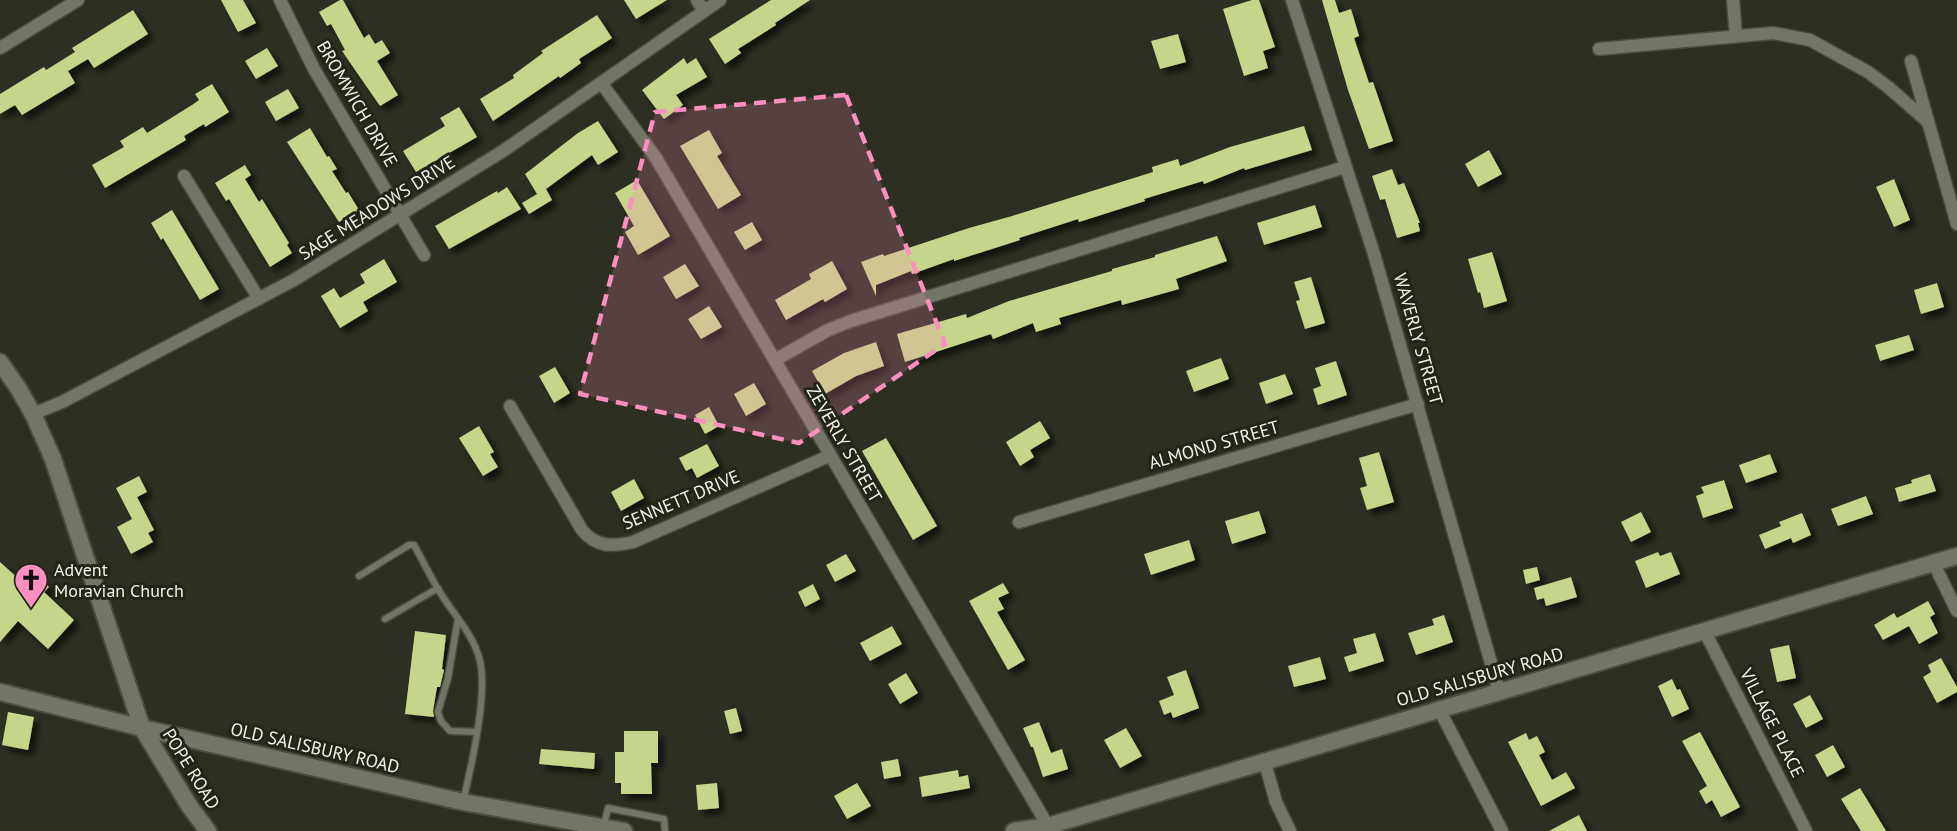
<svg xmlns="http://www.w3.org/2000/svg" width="1957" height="831" font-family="'PT Sans',sans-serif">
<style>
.building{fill:#c5d58a;filter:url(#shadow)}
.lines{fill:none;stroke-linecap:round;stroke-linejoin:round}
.lane-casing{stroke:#494c40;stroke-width:9}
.street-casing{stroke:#494c40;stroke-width:15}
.secondary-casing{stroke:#494c40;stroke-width:20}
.lane{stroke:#737667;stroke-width:6}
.street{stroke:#737667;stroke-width:12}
.secondary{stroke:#737667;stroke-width:16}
.marked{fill:#fd8ec0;fill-opacity:0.2;stroke:#fd8ec0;stroke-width:4.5;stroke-dasharray:12 8;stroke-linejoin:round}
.labels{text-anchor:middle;stroke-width:6;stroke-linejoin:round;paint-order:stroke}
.street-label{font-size:18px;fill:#f1f3ea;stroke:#222518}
.poi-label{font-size:18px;fill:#f1f3ea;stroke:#222518;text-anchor:start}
</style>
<defs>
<filter id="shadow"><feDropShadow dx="5.5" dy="5.5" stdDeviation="3" flood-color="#0009"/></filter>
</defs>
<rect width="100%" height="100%" fill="#2c2f21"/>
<path class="building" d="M221 0H243L256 23 238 32Z
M340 0H343L364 38 369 34 375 44 382 40 390 53 377 61 398 95 380 106 342 51 345 50 331 24 327 26 319 12Z
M624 0H667L636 19Z
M771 0H810L775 23 776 25 738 49 741 53 725 64 709 39Z
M1252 0H1259L1275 47 1263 51 1268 68 1244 76 1223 9Z
M1322 0H1335L1339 13 1351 9 1359 36 1354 38 1369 83 1373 82 1393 141 1369 149 1348 90Z
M133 10 148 34 94 68 88 59 68 71 75 83 22 115 15 105 0 114V94L44 67 46 70 75 52 72 48Z
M597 15 612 38 579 59 581 63 560 78 559 76 493 121 480 99 514 78 513 75 543 53 541 51Z
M1178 34 1186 62 1160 69 1151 41Z
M267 48 278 66 256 79 245 61Z
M684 58 687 64 696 58 707 77 676 95 683 105 664 119 642 90Z
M212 84 229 112 205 127 204 124 184 136 186 140 105 188 92 165 124 147 120 141 143 127 147 133 192 105 199 100 195 94Z
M288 89 299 108 276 121 265 102Z
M459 107 477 137 416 172 403 151 445 126 440 118Z
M598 121 618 152 598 165 592 155 546 189 552 200 529 214 522 203 537 194 525 174 578 133Z
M1304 126 1312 150 1245 170 1244 168 1204 184 1203 181 1144 199 1145 201 1079 222 1078 219 1019 238 1020 240 954 261V259L912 274 911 271 876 285V296L861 262 883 254 884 256 969 228 1012 216 1153 172 1152 167 1178 159 1180 166 1230 147Z
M310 128 327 157 329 156 337 169 332 171 346 193 348 192 359 210 339 222 287 142Z
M709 130 722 153 717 156 741 195 718 209 680 146Z
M1489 150 1502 174 1478 187 1465 164Z
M245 165 251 175 245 179 259 202 262 199 289 243 287 245 292 253 270 267 229 199 226 201 215 183Z
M1392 169 1398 185 1404 183 1420 223H1418L1420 231 1397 238 1385 199 1380 200 1372 176Z
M1894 179 1910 220 1894 227 1876 187Z
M637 180 670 236 638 255 625 232 634 226 615 193Z
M507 187 521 209 449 249 435 226 497 191 498 193Z
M1315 205 1322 227 1264 245 1257 223Z
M172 210 219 289 200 300 163 238 161 240 151 223Z
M752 222 762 240 745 250 734 232Z
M1217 236 1227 261 1176 279 1179 289 1122 305 1121 300 1059 318 1061 324 1036 332 1033 323 993 339 991 334 905 362 897 334 966 314 967 318 1009 301 1112 271V269L1155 257V255Z
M1492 252 1507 301 1484 308 1480 292 1478 293 1468 259Z
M384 259 397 282 363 302 368 311 340 328 321 296 334 288 340 298 365 283 360 274Z
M832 261 847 289 825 302 823 299 786 320 775 300 811 279 809 274Z
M685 264 699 286 676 299 663 277Z
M1311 277 1325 323 1305 329 1296 301 1300 300 1294 282Z
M1937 283 1944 307 1921 314 1914 290Z
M709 306 722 327 701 339 688 319Z
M1909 335 1914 350 1880 361 1875 345Z
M876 342 884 366 856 376 825 394 812 371 844 353Z
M1221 358 1229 379 1194 392 1186 371Z
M1336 361 1347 395 1318 405 1313 389 1321 386 1315 368Z
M555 367 570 393 554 403 539 376Z
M1285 374 1293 394 1266 404 1259 383Z
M754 383 766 404 746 416 734 394Z
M709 407 719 426 705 434 695 415Z
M1040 421 1050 438 1030 450 1034 457 1020 466 1006 442Z
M479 426 494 452 490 454 498 467 483 476 459 438Z
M886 438 937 526 913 540 862 451Z
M707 444 719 466 697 478 692 468 686 471 679 458Z
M1379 452 1394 502 1367 510 1360 488 1367 486 1359 458Z
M1770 454 1777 472 1746 483 1739 465Z
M1930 474 1936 491 1899 502 1895 488 1912 483 1911 480Z
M139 476 147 492 137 497 154 530 148 533 153 542 131 554 117 527 132 519 116 488Z
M634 479 644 498 621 511 611 492Z
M1724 480 1733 508 1703 518 1696 496 1704 493 1701 487Z
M1866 496 1873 514 1838 526 1831 509Z
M1259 511 1266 533 1232 544 1225 521Z
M1641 512 1651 532 1631 542 1621 522Z
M1802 513 1811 535 1793 543 1791 538 1765 549 1759 535 1781 526 1779 522Z
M1189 540 1195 560 1151 575 1144 554Z
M1658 552 1660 556 1671 552 1680 574 1646 588 1635 561Z
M846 554 856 571 835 582 826 565Z
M0 562 20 580 29 569 49 587 44 592 74 620 48 649 18 621 0 642Z
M1537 567 1540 580 1526 584 1523 570Z
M1571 577 1577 597 1546 606 1544 598 1537 600 1534 588Z
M1003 583 1009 593 998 598 1004 609 997 612 1025 660 1008 670 969 601Z
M813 584 820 599 805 607 798 592Z
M1928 601 1935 614 1930 617 1938 633 1919 644 1909 626 1883 640 1874 625 1894 613 1897 618Z
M1444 615 1453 642 1416 655 1408 633 1434 625 1432 619Z
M892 626 902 644 870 661 860 643Z
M415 631 446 635 442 669 444 670 440 687H437L433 711 434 717 405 714Z
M1375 633 1384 661 1349 672 1344 657 1357 653 1353 639Z
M1789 645 1796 678 1777 682 1770 649Z
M1320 657 1326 679 1294 687 1288 666Z
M1941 658 1957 687V692L1937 703 1923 677 1931 672 1928 665Z
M1186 670 1199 708 1173 718 1171 712 1164 715 1159 701 1174 695 1167 677Z
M906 673 918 693 900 704 888 684Z
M1672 679 1677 690 1680 689 1689 709 1672 717 1658 686Z
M1810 695 1823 719 1806 728 1793 704Z
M736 708 742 731 730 734 724 711Z
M8 712 34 717 28 750 2 745Z
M1039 722 1051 753 1062 749 1068 769 1043 777 1033 747H1031L1023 728Z
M1126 728 1142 756 1120 768 1104 740Z
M624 731H658V763H651L652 794H621V783H615V752H624Z
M1700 732 1740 807 1721 817 1712 800 1706 804 1699 791 1707 786 1682 741Z
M1526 733 1529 740 1537 736 1545 752 1539 755 1552 780 1566 772 1575 788 1541 806 1508 742Z
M1833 745 1845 767 1827 777 1815 755Z
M541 749 595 753 594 769 539 764Z
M898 759 901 776 884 779 881 762Z
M958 770 959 777 968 775 970 788 922 797 919 777Z
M717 783 719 808 698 810 696 785Z
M857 783 871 806 847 819 834 796Z
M1860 788 1886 831H1861L1841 799Z
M1579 815 1587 831H1549Z"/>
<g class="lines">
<g class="lane-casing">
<path id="lane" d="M359 576 409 545H414C423 561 431 578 441 594 454 615 474 635 480 661 488 695 471 767 463 802
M385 619 438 588
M458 619 448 678 438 712 441 721 450 731 476 732
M604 825 608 808 664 819 665 831"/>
</g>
<g class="street-casing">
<path id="street" d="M280 0 314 69 424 255
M697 0 704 11
M1292 0 1374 254 1499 691
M1733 0 1736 36
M0 48 78 0
M1599 49 1773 33 1810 40 1868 72 1888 87 1928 122
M1911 61 1957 224
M602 84 656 158 1051 831
M184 176 259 299
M775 360 828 330 851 321 1345 167
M510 406 582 530C596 547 612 547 633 542L829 456
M33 414 62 402 294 280 503 151 720 0
M1019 522 1418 404
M1934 564 1957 611
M1705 632 1806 831
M1439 709 1502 831
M1265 763 1276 802 1290 831"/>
</g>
<g class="secondary-casing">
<path id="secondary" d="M0 362 18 388 33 414 53 459 142 728 190 807 208 831
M0 692 142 728 463 802 624 831
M1014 831 1048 826 1957 556"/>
</g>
<use href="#lane" class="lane"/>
<use href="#street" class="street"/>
<use href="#secondary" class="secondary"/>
</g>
<path class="marked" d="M846 95 945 344 799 443 580 394 655 112Z"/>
<defs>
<g id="church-pin" transform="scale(1.725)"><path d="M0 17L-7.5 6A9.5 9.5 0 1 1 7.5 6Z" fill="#fd8ec0" stroke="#222518"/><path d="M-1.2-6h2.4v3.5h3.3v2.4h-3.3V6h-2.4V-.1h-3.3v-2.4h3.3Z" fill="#111"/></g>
</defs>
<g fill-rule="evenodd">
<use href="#church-pin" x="31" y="580"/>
</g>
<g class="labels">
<g class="street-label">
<text transform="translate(357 104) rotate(60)" y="6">BROMWICH DRIVE</text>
<text transform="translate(377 208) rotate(-32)" y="6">SAGE MEADOWS DRIVE</text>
<text transform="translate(1418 339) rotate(74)" y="6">WAVERLY STREET</text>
<text transform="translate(844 444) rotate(60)" y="6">ZEVERLY STREET</text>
<text transform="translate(1214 445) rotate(-16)" y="6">ALMOND STREET</text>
<text transform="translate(681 500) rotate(-23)" y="6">SENNETT DRIVE</text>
<text transform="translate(1480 677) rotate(-16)" y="6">OLD SALISBURY ROAD</text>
<text transform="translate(1772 723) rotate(63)" y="6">VILLAGE PLACE</text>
<text transform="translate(315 748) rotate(13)" y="6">OLD SALISBURY ROAD</text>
<text transform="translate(191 769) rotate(58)" y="6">POPE ROAD</text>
</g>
<g class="poi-label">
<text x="54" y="576">Advent<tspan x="54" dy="21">Moravian Church</tspan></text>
</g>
</g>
</svg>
